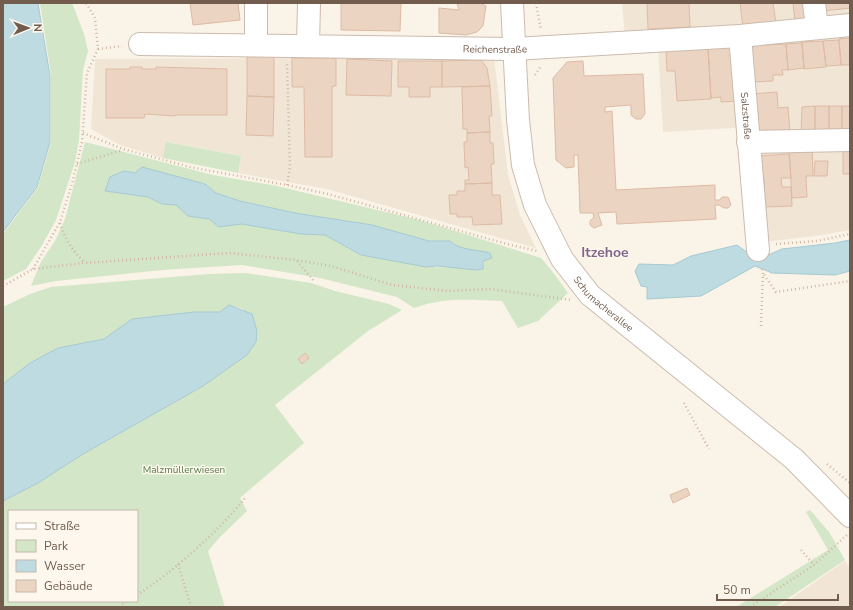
<svg xmlns="http://www.w3.org/2000/svg" width="853" height="610" font-family="'Nunito Sans',sans-serif">
<style>
.residential{fill:#f1e5d6}
.green{fill:#d3e6c7;fill-rule:evenodd}
.water{fill:#bedbe1;stroke:#a5cad2}
.building{fill:#ecd4c2;stroke:#ddbba4}
.lines{fill:none;stroke-linecap:round;stroke-linejoin:round}
.minor-casing{stroke:#cbbbae;stroke-width:24}
.path{stroke:#d1b7a5;stroke-width:2.5;stroke-dasharray:1 3;stroke-linecap:butt}
.minor{stroke:#fff;stroke-width:22}
.labels{text-anchor:middle;stroke-width:3;stroke-linejoin:round;paint-order:stroke}
.street-label{font-size:10px;fill:#715c4e;stroke:#fdf7ed}
.park-label{font-size:10px;fill:#577a4b;stroke:#fdf7ed}
.district-label{font-size:14px;font-weight:bold;fill:#81668c;stroke:#fdf7ed}
</style>
<rect width="100%" height="100%" fill="#faf3e7"/>
<path class="residential" d="M622 3H850V230L815 236 763 242 751 127 663 132 658 48 626 49Z
M494 57 508 175 520 215 536 248 327 189 238 173 241 156 167 142 163 158 120 145 91 129 95 59Z
M845 561 850 569V607H779Z"/>
<path class="green" d="M40 3H72L84 34 88 51 83 70 79 140 75 162 56 220 41 247 26 269 3 281V234L38 187 51 142V75Z
M85 142 213 175 277 186 419 220 465 234 541 258 552 271 568 293 538 321 518 328 502 301C469 300 446 297 414 308L397 297 320 278 242 265 162 270 56 281 31 286 41 262 56 239 65 219ZM124 171 205 184 216 193 240 201 295 213 372 225 429 241H450C459 249 468 250 479 250L483 261V268L426 267 361 255 325 235 301 234 241 224 219 227 209 219 188 216 176 205 162 204 148 197 105 191Z
M166 142 241 156 238 173 163 158Z
M245 273 311 283 335 291 389 304 402 310 368 331 275 405 304 443 240 498 247 511 220 537 208 551 225 607H3V501L38 483 83 454 203 386 247 355 243 309 229 305 220 312H194L132 319 104 339 58 348 30 363 3 384V307L30 294 51 287 209 274ZM9 511H137V601H9Z
M810 510 829 532 845 560 775 607H736L828 550 806 512Z"/>
<path class="water" d="M3 3H38L50 76V142L37 187 3 232Z
M142 167 205 184 216 193 240 201 295 213 372 225 429 241H450C461 251 476 249 490 253L492 258 483 261V269L476 270 437 266 426 267 361 255 325 235 301 234 241 224 219 227 209 219 188 216 176 205 162 204 148 197 105 191 110 177 124 171 135 173Z
M850 240V271L835 275 772 273 755 266 701 296 647 299V287L641 286 635 271 639 264 673 265 691 256 737 245 755 258 766 256 782 249 835 243Z
M229 305 252 314 257 331 256 342 247 355 203 386 83 454 38 483 3 501V384L30 363 58 348 104 339 132 319 194 312H220Z"/>
<path class="building" d="M190 3H238L240 20 193 25Z
M341 3H401L400 31 341 30Z
M457 3H480L486 6 483 26 477 32 466 35 439 33V8L459 10Z
M647 3H689L690 27 648 29Z
M740 3H773L776 23 743 27Z
M793 3H809L811 19 795 21Z
M822 3H850V8L823 11Z
M850 38V65H841L839 39Z
M839 40 841 65 826 66 823 41Z
M823 41 826 67 804 69 802 42Z
M802 43 804 68 788 70 786 44Z
M786 44 788 70H782L783 75H773V81L752 82 748 46Z
M735 46 738 101 721 102V97L711 98 708 48Z
M708 48 711 99 677 101 675 71H667L666 50Z
M247 56H274V97L247 96Z
M292 58H336V86H332V157H305L304 87H292Z
M347 59 392 61 391 96 346 95Z
M481 60 487 68 490 86 442 87V61Z
M398 61H442V87H430V97H409V87H398Z
M583 61 584 76 643 74 645 114 641 119H636L631 115V105L605 107V112L612 111 616 190 715 185V200H720L722 197H728L731 205 728 208H724L719 205H715L716 219 617 224 616 212 598 213 602 225 594 228 590 225V221L594 217 593 213H580L578 155H574V167L566 168 556 160 553 78 567 62Z
M130 67H142V69H156V67L227 69V115H175V116L145 114 144 118H106V69H130Z
M490 86 492 116H489L490 132 467 133V129H463L462 87Z
M777 92 778 108 788 107 790 133 755 135 752 94Z
M247 96 274 97 273 136 246 135Z
M815 106H829V133H815Z
M815 106V133H801L802 107Z
M829 106H842V132L829 133Z
M842 106H850V132H842Z
M490 132V143H493L494 164H491L492 183 465 184V180H469L468 167 465 168 464 142H467V133Z
M812 146 813 176H806L807 197 792 198 789 147Z
M843 150H850V174H843Z
M789 154 791 178H781L782 187H791L792 206 765 207 764 177 761 178 759 156Z
M815 161H828L827 176H814Z
M492 183V195H500L502 224 473 225 472 217H457V214H450L449 195H457V191H465V184Z
M305 353 309 358 302 364 298 359Z
M687 488 690 495 673 503 670 495Z"/>
<g class="lines">
<g class="minor-casing">
<g id="minor">
<path d="M256 3V45"/>
<path id="s1" d="M512 3 518 120 523 165 535 205 562 259 590 295 794 459 850 516"/>
<path d="M814 3 817 27"/>
<path id="s2" d="M740 36 758 250"/>
<path id="s3" d="M140 44 514 49 740 36 850 25"/>
<path d="M308 45 309 3"/>
<path d="M748 142 850 140"/>
</g>
</g>
<path class="path" d="M536 3 541 30
M98 49 122 46
M535 75 541 66
M83 133 123 149 190 167 287 185 328 194 507 244 537 251
M77 164 123 150
M287 185 290 167 287 63
M60 223C65 239 72 250 84 262
M776 244 817 241 850 234
M297 261 314 281
M33 269 60 222 72 184 82 142 87 73 98 49 95 18 86 3
M764 275 776 292 850 281
M3 286 33 269 84 263 229 253 296 260 331 266 392 285 448 291 490 289 571 300
M761 326 763 274 762 267
M684 403 709 449
M827 464 850 483
M801 550 814 565
M178 564 191 607
M137 595C173 572 219 531 245 498
M119 607 127 601
M750 607 814 565 848 534"/>
<use href="#minor" class="minor"/>
</g>
<g class="labels">
<g class="street-label">
<text dy="4" stroke="none"><textPath href="#s3" startOffset="355">Reichenstraße</textPath></text>
<text dy="4" stroke="none"><textPath href="#s2" startOffset="80">Salzstraße</textPath></text>
<text dy="4" stroke="none"><textPath href="#s1" startOffset="326">Schumacherallee</textPath></text>
</g>
<g class="park-label">
<text x="184" y="473">Malzmüllerwiesen</text>
</g>
<g class="district-label">
<text x="605" y="257">Itzehoe</text>
</g>
</g>
<rect width="853" height="610" fill="none" stroke="#715c4e" stroke-width="8"/>
<rect x="8" y="510" width="130" height="92" fill="#fdf7ed" stroke="#c5b9ad"/>
<rect x="16" y="523" width="20" height="6" fill="#ffffff" stroke="#c5b9ad"/>
<text x="44" y="530" font-size="12" fill="#715c4e">Straße</text>
<rect x="16" y="540" width="20" height="12" fill="#d3e6c7" stroke="#c5b9ad"/>
<text x="44" y="550" font-size="12" fill="#715c4e">Park</text>
<rect x="16" y="560" width="20" height="12" fill="#bedbe1" stroke="#c5b9ad"/>
<text x="44" y="570" font-size="12" fill="#715c4e">Wasser</text>
<rect x="16" y="580" width="20" height="12" fill="#ecd4c2" stroke="#c5b9ad"/>
<text x="44" y="590" font-size="12" fill="#715c4e">Gebäude</text>
<g transform="translate(28 28) rotate(89)" stroke="#fdf7ed" stroke-width="3" paint-order="stroke">
<path d="M0-3L7 15L0 10L-7 15Z" fill="#715c4e"/>
<text y="-6" font-size="11" font-weight="bold" text-anchor="middle" fill="#715c4e">N</text>
</g>
<path d="M717 594v6h121v-6" fill="none" stroke="#715c4e" stroke-width="2"/>
<text x="723" y="594" font-size="12" fill="#715c4e" stroke="#fdf7ed" stroke-width="3" paint-order="stroke">50 m</text>
</svg>
